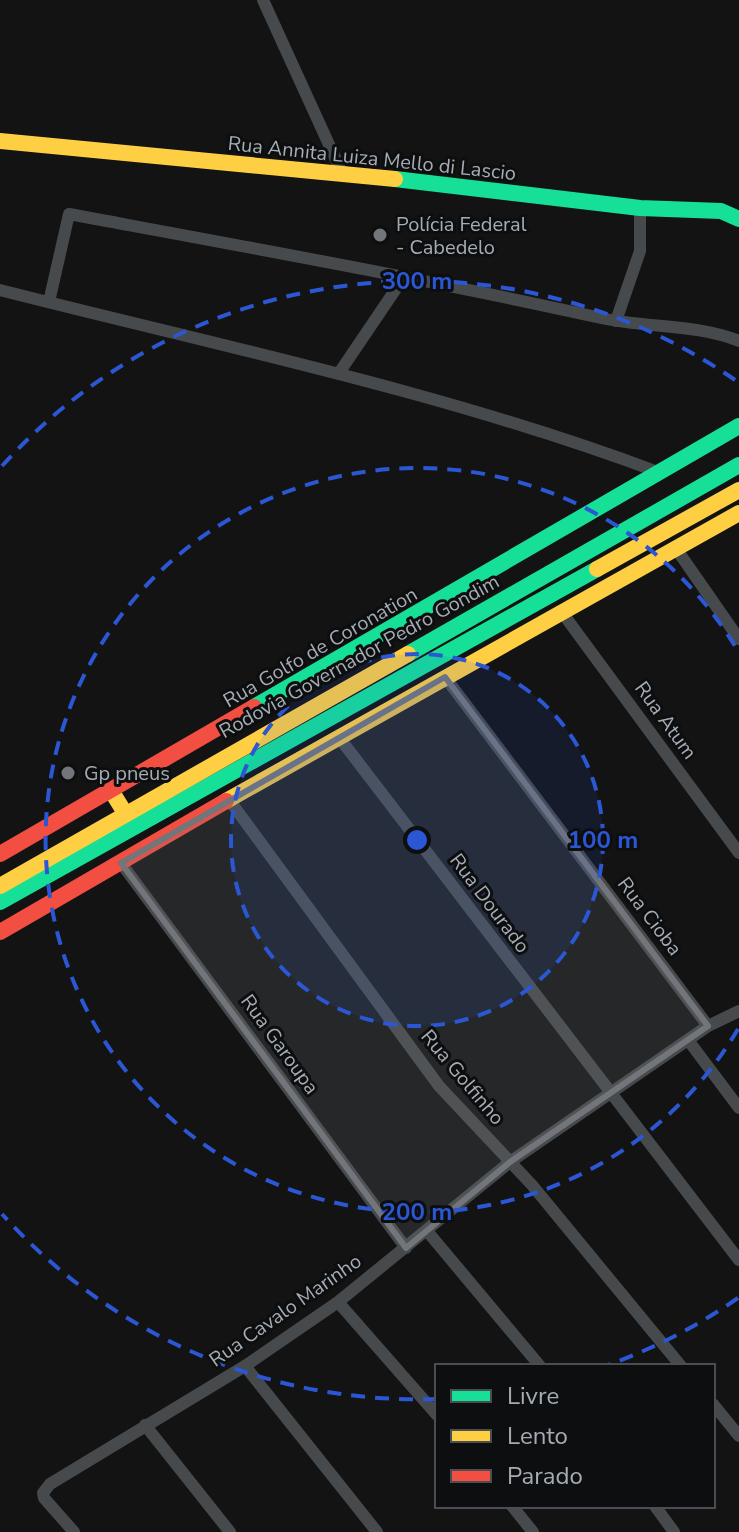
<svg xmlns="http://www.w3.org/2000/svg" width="739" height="1532" font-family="'Nunito Sans',sans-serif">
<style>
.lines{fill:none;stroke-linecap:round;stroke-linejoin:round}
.street{stroke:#474a4c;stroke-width:12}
.fast{stroke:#16e098;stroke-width:16}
.slow{stroke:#ffcf43;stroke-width:16}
.jam{stroke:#f24e42;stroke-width:16}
.marked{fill:#72767b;fill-opacity:0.2;stroke:#72767b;stroke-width:6;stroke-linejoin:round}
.ring{fill:none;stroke:#2b57d4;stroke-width:4;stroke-dasharray:14 10}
.poi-dot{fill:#72767b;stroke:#0d0e0f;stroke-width:3}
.labels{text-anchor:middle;stroke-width:6;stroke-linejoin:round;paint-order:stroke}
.street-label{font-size:20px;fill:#a5acb3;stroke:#0d0e0f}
.poi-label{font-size:20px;fill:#a5acb3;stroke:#0d0e0f;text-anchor:start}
.centre{fill:#2b57d4;stroke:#0d0e0f;stroke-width:4}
.ring-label{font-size:24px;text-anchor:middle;font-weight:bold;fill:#2b57d4;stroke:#0d0e0f;stroke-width:6;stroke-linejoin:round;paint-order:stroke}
</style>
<rect width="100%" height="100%" fill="#131313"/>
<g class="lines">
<path class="street" d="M263 0 342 173
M0 290C220 346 445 392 658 472
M49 302 69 214C247 247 425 279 601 318 647 328 697 324 739 341
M616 321 640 251V208
M339 373 404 277
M675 547 739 639
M561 611 739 853
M445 677 708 1026
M338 736 739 1260
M230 801 439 1086 532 1185 681 1366
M121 863 406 1248
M688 1040 739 1108
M427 1231 540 1366
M338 1302 437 1415
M245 1366 377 1532
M713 1404 739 1436
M145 1425 230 1532
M512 1506 533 1532
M655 1506 674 1532
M74 1532 44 1498 43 1493 50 1484 245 1366 338 1302 510 1162 708 1026 739 1011"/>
<path class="fast" d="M395 179 640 208 721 211 739 219
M408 654 739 465
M254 707 739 426
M0 902 597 569"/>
<path class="slow" d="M0 141 395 179
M597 569 739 490
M112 792 125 813
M226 801 739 513
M0 886 408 654"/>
<path class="jam" d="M0 854 254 707
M0 932 226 801"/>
</g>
<path class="marked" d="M445 677 708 1026 510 1162 406 1248 121 863Z"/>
<circle cx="417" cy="840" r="186" fill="#2b57d4" fill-opacity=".12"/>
<g class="ring">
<circle cx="417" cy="840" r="186"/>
<path d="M738 1029A372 372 0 1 1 738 651"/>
<path d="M738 1298A559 559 0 0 1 608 1365M437 1399A559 559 0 0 1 2 1214M2 466A559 559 0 0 1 738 382"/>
</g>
<g class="poi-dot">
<circle cx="380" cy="235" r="8"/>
<circle cx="68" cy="773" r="8"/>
</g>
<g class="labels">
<g class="street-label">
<text transform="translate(372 158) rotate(6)" y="7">Rua Annita Luiza Mello di Lascio</text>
<text transform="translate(320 647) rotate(-30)" y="7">Rua Golfo de Coronation</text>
<text transform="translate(359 656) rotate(-29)" y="7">Rodovia Governador Pedro Gondim</text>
<text transform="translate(666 720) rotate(54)" y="7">Rua Atum</text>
<text transform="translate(490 903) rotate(53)" y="7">Rua Dourado</text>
<text transform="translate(650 916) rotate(53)" y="7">Rua Cioba</text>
<text transform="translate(280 1044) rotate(54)" y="7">Rua Garoupa</text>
<text transform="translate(463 1077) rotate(50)" y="7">Rua Golfinho</text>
<text transform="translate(285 1310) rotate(-35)" y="7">Rua Cavalo Marinho</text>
</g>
<g class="poi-label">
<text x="396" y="231">Polícia Federal<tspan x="396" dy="23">- Cabedelo</tspan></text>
<text x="84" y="780">Gp pneus</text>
</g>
</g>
<circle cx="417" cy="840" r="12" class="centre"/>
<g class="ring-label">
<text x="417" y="289">300 m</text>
<text x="603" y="848">100 m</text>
<text x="417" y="1220">200 m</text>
</g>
<rect x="435" y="1364" width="280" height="144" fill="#0d0e0f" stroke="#4a4d51" stroke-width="2"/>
<rect x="451" y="1390" width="40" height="12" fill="#16e098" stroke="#4a4d51" stroke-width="2"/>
<text x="507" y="1404" font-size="24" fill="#a5acb3">Livre</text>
<rect x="451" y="1430" width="40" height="12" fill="#ffcf43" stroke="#4a4d51" stroke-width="2"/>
<text x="507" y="1444" font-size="24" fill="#a5acb3">Lento</text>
<rect x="451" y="1470" width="40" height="12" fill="#f24e42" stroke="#4a4d51" stroke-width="2"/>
<text x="507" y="1484" font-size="24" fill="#a5acb3">Parado</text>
</svg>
